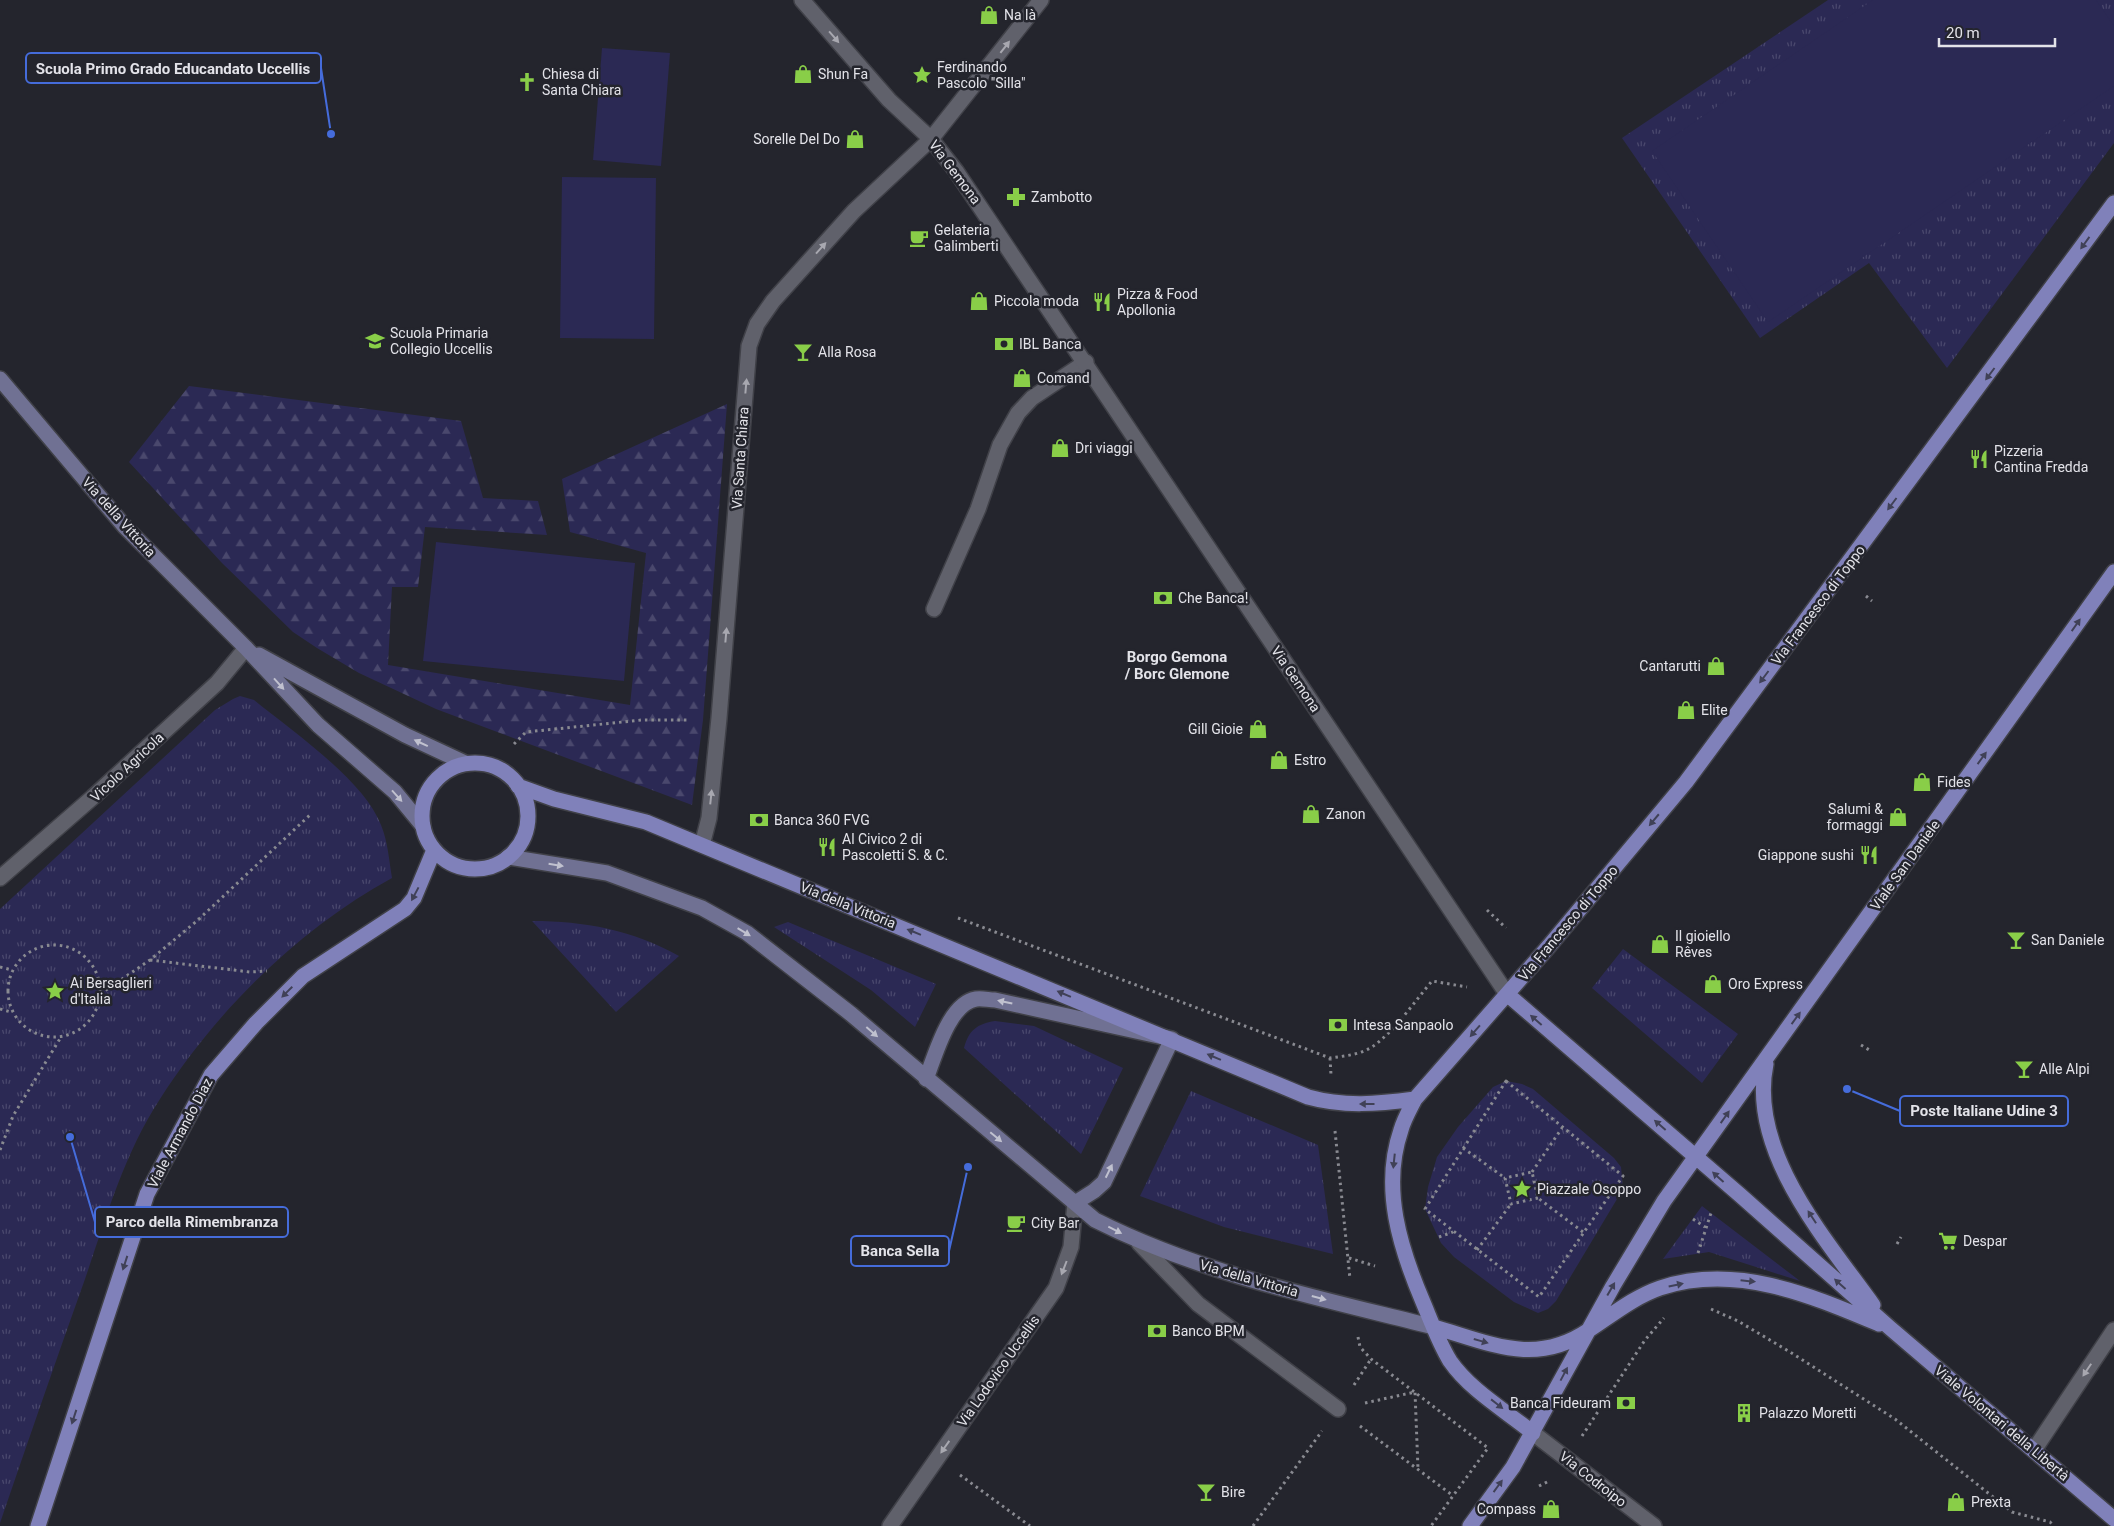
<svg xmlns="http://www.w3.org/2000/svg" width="2114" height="1526" font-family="Roboto,sans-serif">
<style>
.grass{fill:url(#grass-tufts)}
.forest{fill:url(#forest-firs)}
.garden{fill:#2b2954}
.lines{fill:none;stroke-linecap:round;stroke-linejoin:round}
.lane-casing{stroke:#404148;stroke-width:18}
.street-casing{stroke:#404148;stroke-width:18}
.secondary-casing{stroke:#404148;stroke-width:18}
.primary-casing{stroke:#404148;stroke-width:18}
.path{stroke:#898a91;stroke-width:3;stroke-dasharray:2.5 4;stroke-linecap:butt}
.lane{stroke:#60616b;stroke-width:15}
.street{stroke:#60616b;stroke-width:15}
.secondary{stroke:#707193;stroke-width:15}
.primary{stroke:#8081ba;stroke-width:15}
.oneway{fill:#a8a8b0}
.oneway2{fill:#404157}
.oneway3{fill:#c0c1cf}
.labels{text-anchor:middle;stroke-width:5;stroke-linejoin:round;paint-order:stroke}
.poi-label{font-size:14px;fill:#e3e3e9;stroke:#24252d;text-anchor:start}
.street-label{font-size:14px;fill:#e3e3e9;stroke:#24252d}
.neighbourhood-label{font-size:15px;font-weight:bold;fill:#e3e3e9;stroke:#24252d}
.leader{fill:none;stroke:#456cdb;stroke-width:2}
.callout-dot{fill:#456cdb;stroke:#24252d;stroke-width:2}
.callout{fill:#24252d;stroke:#456cdb;stroke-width:2}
.callout-label{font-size:15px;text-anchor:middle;font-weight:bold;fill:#e3e3e9}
</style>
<defs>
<pattern id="grass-tufts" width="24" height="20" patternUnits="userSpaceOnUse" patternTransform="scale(1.25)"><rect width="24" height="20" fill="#2b2954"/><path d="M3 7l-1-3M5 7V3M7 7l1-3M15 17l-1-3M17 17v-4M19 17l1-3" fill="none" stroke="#4a486d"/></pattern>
<pattern id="forest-firs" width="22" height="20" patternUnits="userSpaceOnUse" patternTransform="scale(1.25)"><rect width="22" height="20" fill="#2b2954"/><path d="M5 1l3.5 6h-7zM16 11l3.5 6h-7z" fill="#4a486d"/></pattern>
</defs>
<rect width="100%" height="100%" fill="#24252d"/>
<path class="grass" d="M1828 0H2114V143L1947 368 1869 263 1760 338 1622 138Z
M240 696 254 700C292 731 364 780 381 825 388 842 389 861 392 878 300 928 216 1011 160 1099 124 1154 106 1218 85 1279 56 1360 28 1441 0 1523V909L215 710 233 699Z
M532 921C585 921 632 930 679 956L616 1012Z
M788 922 936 984 915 1027 871 990 774 927Z
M1623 949 1738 1034 1702 1083 1592 988Z
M995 1021 1034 1026 1123 1068 1081 1154 964 1048C969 1030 977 1024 995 1021Z
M1506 1081 1522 1084 1533 1089 1614 1158 1621 1167 1623 1189 1556 1301 1548 1309 1538 1313 1514 1302 1454 1257 1441 1243 1425 1209 1428 1187 1437 1157 1458 1127 1493 1087Z
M1191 1091 1318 1145 1333 1254 1224 1227 1140 1196Z
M1702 1206 1711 1213 1800 1281 1709 1252 1663 1259Z"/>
<path class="forest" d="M189 386 461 421 483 498 538 501 547 535 425 527 418 587H392L388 665 630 705 646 553 570 532 562 479 727 404 703 720 692 805 436 709 359 673 317 648 293 632 222 563 129 462Z"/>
<path class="garden" d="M1873 0H2096L2114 26V86L1768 322 1652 151Z
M602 48 670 53 661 166 593 160Z
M562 177 656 178 654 339 560 338Z
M436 542 635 563 624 681 423 661Z"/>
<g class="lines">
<g class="lane-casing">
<path id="lane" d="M934 609 978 509 1000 445 1018 413 1032 398 1086 362
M0 878 93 797 217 683 246 648
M1139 1243 1198 1304 1338 1409"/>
</g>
<g class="street-casing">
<path id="street" d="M802 0 889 100 931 139 956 171 1507 994
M702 845 709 818 719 718 749 346 757 324 773 301 854 211 931 139 1041 0
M1533 1433 1654 1526
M2034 1450 2114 1330
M890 1526 1056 1288 1071 1247 1075 1203"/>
</g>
<g class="secondary-casing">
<path id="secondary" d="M0 379 125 527 246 648 318 725 395 792 423 826
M259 655 405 735 465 763
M508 857 607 873 702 908 747 933 851 1014 1095 1220C1202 1274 1319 1298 1434 1327
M926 1079C935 1056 949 1003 976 999 982 998 989 1000 995 1000L1172 1039 1104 1182 1094 1191 1075 1203"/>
</g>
<g class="primary-casing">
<path id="primary" d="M422 816a53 53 0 1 1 106 0a53 53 0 1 1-106 0Z
M518 786 554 799 646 822 1308 1097C1344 1107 1378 1104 1415 1099
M1507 994 1740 1195 1890 1328 2114 1519
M1766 1064C1748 1151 1825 1238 1873 1305
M1434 1327C1490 1343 1535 1367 1589 1330 1612 1315 1634 1297 1660 1288 1736 1263 1810 1295 1879 1324
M1533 1433C1506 1411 1470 1390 1450 1361 1439 1343 1431 1321 1423 1302 1400 1248 1381 1188 1401 1130 1404 1119 1410 1109 1415 1099L1549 946 1686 782 2114 203
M38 1526 147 1194 211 1075 256 1023 303 976 405 909 414 898 434 850
M1470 1526 1513 1467 1613 1286 1664 1201 2114 572"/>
</g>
<path class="path" d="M1866 596 1872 601
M514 744 526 732 642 720H690
M1487 910 1506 928
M958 918 1330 1058C1344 1056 1359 1055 1372 1047 1394 1032 1415 1001 1432 981L1467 987
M8 991a46 46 0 1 1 92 0a46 46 0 1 1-92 0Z
M150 960 250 972 267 971
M0 967 12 970
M100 994 150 960 198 920 312 813
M0 1009 11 1012
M1861 1045 1871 1051
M1330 1058 1331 1075
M1506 1081 1623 1176 1539 1297 1425 1209Z
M1335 1131 1350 1279
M1463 1148 1505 1178
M0 1150 13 1116 61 1037
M1532 1172 1562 1128
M1538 1198 1511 1204 1505 1178 1532 1172 1538 1198 1583 1232
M1693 1219 1705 1227
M1439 1237 1453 1232
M1897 1244 1901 1237
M1477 1250 1511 1204
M1698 1253 1711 1213
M1349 1258 1375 1266
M1711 1309 1738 1321 1790 1352 1895 1419 2012 1512 2050 1522 2054 1526
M1358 1337 1360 1347 1371 1359 1488 1448 1431 1526
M1354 1385 1371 1359
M1365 1403 1415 1392 1418 1469
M1360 1426 1452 1495
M1582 1436 1645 1340 1664 1318
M960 1475 1030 1526
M1539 1486 1549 1481
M1253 1526 1322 1431"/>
<use href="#lane" class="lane"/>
<use href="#street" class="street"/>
<use href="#secondary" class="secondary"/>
<use href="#primary" class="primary"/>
</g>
<defs><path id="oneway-solid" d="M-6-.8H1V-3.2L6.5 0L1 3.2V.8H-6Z" transform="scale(1.25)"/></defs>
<g class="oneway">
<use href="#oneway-solid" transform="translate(834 37) rotate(49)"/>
<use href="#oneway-solid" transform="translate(1005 47) rotate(-52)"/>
<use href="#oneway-solid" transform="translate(821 248) rotate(-48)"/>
<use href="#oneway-solid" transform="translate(746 386) rotate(-85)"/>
<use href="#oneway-solid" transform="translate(726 635) rotate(-85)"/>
<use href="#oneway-solid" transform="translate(711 797) rotate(-84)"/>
<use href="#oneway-solid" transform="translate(1064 1268) rotate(111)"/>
<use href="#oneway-solid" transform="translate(2087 1370) rotate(124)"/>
<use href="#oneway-solid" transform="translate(945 1447) rotate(125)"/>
</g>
<g class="oneway2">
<use href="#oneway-solid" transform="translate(2085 243) rotate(126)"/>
<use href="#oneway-solid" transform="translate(1990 374) rotate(127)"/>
<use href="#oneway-solid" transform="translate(1892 504) rotate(127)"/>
<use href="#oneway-solid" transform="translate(2076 625) rotate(-55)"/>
<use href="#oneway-solid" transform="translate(1764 677) rotate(127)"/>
<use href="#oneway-solid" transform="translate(1982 758) rotate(-54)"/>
<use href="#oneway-solid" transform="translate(1654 820) rotate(130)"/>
<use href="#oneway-solid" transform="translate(415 894) rotate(118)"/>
<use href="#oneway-solid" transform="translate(914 932) rotate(-158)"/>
<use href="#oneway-solid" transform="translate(287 992) rotate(135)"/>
<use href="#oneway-solid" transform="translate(1064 994) rotate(-157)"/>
<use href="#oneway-solid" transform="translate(1796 1018) rotate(-54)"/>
<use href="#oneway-solid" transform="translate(1536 1020) rotate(-139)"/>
<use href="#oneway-solid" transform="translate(1475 1031) rotate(131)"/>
<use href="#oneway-solid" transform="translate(1214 1057) rotate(-157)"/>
<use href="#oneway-solid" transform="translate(1367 1104) rotate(-180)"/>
<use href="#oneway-solid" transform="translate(1725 1117) rotate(-55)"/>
<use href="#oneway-solid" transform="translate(1660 1125) rotate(-139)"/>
<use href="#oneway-solid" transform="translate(1394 1161) rotate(96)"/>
<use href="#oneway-solid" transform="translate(1718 1177) rotate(-138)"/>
<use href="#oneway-solid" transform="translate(1812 1217) rotate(-123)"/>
<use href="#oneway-solid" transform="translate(125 1263) rotate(108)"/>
<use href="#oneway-solid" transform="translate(1748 1281) rotate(6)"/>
<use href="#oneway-solid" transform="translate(1840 1284) rotate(-138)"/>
<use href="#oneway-solid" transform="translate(1676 1285) rotate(-12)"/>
<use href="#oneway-solid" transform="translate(1611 1289) rotate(-60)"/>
<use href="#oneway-solid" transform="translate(1481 1341) rotate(16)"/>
<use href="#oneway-solid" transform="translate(1564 1374) rotate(-62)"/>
<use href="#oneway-solid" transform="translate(1497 1404) rotate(38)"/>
<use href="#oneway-solid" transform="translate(74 1417) rotate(108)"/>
<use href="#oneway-solid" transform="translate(1498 1486) rotate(-54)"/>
</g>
<g class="oneway3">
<use href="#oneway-solid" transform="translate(279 684) rotate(48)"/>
<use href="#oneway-solid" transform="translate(421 743) rotate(-155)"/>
<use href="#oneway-solid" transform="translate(397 796) rotate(48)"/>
<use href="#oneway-solid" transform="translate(556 865) rotate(9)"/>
<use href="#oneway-solid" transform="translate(744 932) rotate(31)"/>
<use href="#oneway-solid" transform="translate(1005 1002) rotate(-168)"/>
<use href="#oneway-solid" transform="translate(872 1032) rotate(41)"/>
<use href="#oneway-solid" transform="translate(996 1137) rotate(40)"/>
<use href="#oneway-solid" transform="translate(1109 1171) rotate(-64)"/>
<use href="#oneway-solid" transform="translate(1115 1230) rotate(27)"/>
<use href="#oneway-solid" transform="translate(1319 1298) rotate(15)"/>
</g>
<defs>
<g id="shop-bare" transform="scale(1.5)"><path d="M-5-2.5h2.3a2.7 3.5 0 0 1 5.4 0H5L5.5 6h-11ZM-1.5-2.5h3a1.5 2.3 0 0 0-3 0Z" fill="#89ce48" stroke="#24252d" stroke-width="2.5" paint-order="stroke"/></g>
<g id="sight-bare" transform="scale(1.5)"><path d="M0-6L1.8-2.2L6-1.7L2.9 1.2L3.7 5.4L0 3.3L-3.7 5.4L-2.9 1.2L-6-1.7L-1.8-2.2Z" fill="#89ce48" stroke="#24252d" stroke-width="2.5" paint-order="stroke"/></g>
<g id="church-bare" transform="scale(1.5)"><path d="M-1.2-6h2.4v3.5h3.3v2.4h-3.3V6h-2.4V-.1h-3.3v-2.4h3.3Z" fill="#89ce48" stroke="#24252d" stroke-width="2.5" paint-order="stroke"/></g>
<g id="pharmacy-bare" transform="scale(1.5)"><path d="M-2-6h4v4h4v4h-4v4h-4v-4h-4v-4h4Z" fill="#89ce48" stroke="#24252d" stroke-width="2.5" paint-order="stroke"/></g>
<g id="cafe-bare" transform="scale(1.5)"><path d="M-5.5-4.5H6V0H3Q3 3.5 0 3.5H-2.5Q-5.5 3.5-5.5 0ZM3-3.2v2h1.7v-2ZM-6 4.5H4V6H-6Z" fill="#89ce48" stroke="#24252d" stroke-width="2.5" paint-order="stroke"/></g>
<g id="restaurant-bare" transform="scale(1.5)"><path d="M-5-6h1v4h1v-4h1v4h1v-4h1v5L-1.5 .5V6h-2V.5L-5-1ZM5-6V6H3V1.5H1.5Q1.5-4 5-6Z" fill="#89ce48" stroke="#24252d" stroke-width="2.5" paint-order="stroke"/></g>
<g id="school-bare" transform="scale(1.5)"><path d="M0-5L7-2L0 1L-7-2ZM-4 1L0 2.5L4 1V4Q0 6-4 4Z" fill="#89ce48" stroke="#24252d" stroke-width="2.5" paint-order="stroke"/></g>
<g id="bank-bare" transform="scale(1.5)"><path d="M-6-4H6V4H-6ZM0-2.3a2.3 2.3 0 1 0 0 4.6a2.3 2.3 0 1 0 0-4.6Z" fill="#89ce48" stroke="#24252d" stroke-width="2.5" paint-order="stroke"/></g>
<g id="bar-bare" transform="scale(1.5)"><path d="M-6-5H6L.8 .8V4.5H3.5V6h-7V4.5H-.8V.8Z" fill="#89ce48" stroke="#24252d" stroke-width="2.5" paint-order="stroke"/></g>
<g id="supermarket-bare" transform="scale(1.5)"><path d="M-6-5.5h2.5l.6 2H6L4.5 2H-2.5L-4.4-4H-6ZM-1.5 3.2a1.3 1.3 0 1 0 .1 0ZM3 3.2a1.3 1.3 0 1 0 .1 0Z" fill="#89ce48" stroke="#24252d" stroke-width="2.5" paint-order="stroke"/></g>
<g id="building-bare" transform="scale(1.5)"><path d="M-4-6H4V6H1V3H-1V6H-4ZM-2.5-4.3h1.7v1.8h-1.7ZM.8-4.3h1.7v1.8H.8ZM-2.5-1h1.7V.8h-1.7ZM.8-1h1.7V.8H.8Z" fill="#89ce48" stroke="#24252d" stroke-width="2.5" paint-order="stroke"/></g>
</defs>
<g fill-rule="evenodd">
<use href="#shop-bare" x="989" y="15"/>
<use href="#shop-bare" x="803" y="74"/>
<use href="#sight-bare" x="922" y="75"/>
<use href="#church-bare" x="527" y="82"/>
<use href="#shop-bare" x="855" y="139"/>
<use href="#pharmacy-bare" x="1016" y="197"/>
<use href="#cafe-bare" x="919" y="238"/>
<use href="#shop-bare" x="979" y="301"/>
<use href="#restaurant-bare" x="1102" y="302"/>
<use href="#school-bare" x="375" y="341"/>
<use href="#bank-bare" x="1004" y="344"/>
<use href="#bar-bare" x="803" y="352"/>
<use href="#shop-bare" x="1022" y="378"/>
<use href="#shop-bare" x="1060" y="448"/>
<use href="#restaurant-bare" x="1979" y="459"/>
<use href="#bank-bare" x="1163" y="598"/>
<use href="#shop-bare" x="1716" y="666"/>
<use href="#shop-bare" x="1686" y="710"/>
<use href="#shop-bare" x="1258" y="729"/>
<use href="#shop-bare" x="1279" y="760"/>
<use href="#shop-bare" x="1922" y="782"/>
<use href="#shop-bare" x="1311" y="814"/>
<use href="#shop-bare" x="1898" y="817"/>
<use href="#bank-bare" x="759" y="820"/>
<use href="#restaurant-bare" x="827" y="847"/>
<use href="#restaurant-bare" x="1869" y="855"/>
<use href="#bar-bare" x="2016" y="940"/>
<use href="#shop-bare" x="1660" y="944"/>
<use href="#shop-bare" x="1713" y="984"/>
<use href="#sight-bare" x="55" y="991"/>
<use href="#bank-bare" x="1338" y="1025"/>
<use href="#bar-bare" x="2024" y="1069"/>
<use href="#sight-bare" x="1522" y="1189"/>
<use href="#cafe-bare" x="1016" y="1223"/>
<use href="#supermarket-bare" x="1948" y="1241"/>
<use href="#bank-bare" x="1157" y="1331"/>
<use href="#bank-bare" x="1626" y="1403"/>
<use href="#building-bare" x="1744" y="1413"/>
<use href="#bar-bare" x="1206" y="1492"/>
<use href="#shop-bare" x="1956" y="1502"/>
<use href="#shop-bare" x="1551" y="1509"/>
</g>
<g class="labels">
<g class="poi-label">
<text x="1004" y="20">Na là</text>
<text x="937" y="72">Ferdinando<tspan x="937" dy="16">Pascolo "Silla"</tspan></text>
<text x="542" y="79">Chiesa di<tspan x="542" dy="16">Santa Chiara</tspan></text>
<text x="818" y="79">Shun Fa</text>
<text x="840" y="144" text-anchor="end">Sorelle Del Do</text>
<text x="1031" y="202">Zambotto</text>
<text x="934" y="235">Gelateria<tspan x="934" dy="16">Galimberti</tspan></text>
<text x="1117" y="299">Pizza &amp; Food<tspan x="1117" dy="16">Apollonia</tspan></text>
<text x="994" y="306">Piccola moda</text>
<text x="390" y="338">Scuola Primaria<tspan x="390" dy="16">Collegio Uccellis</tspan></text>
<text x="1019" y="349">IBL Banca</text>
<text x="818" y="357">Alla Rosa</text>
<text x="1037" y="383">Comand</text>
<text x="1075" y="453">Dri viaggi</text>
<text x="1994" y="456">Pizzeria<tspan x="1994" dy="16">Cantina Fredda</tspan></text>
<text x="1178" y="603">Che Banca!</text>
<text x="1701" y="671" text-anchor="end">Cantarutti</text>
<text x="1701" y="715">Elite</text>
<text x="1243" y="734" text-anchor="end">Gill Gioie</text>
<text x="1294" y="765">Estro</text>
<text x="1937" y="787">Fides</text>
<text x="1883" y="814" text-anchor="end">Salumi &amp;<tspan x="1883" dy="16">formaggi</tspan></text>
<text x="1326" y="819">Zanon</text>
<text x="774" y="825">Banca 360 FVG</text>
<text x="842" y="844">Al Civico 2 di<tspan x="842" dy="16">Pascoletti S. &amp; C.</tspan></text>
<text x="1854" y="860" text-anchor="end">Giappone sushi</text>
<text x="1675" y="941">Il gioiello<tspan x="1675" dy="16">Rêves</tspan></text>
<text x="2031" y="945">San Daniele</text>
<text x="70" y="988">Ai Bersaglieri<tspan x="70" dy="16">d'Italia</tspan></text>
<text x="1728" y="989">Oro Express</text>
<text x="1353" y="1030">Intesa Sanpaolo</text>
<text x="2039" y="1074">Alle Alpi</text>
<text x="1537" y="1194">Piazzale Osoppo</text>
<text x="1031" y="1228">City Bar</text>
<text x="1963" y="1246">Despar</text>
<text x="1172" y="1336">Banco BPM</text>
<text x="1611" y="1408" text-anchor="end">Banca Fideuram</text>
<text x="1759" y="1418">Palazzo Moretti</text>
<text x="1221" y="1497">Bire</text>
<text x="1971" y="1507">Prexta</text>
<text x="1536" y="1514" text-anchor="end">Compass</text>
</g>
<g class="street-label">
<text transform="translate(955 172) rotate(53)" y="5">Via Gemona</text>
<text transform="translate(740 458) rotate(-86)" y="5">Via Santa Chiara</text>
<text transform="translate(119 517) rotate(48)" y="5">Via della Vittoria</text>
<text transform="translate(1818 605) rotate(-53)" y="5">Via Francesco di Toppo</text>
<text transform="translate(1296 679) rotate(56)" y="5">Via Gemona</text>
<text transform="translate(127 767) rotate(-43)" y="5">Vicolo Agricola</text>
<text transform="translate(1905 865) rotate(-54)" y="5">Viale San Daniele</text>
<text transform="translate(848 905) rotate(22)" y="5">Via della Vittoria</text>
<text transform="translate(1568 923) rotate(-50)" y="5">Via Francesco di Toppo</text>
<text transform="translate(180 1133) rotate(-62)" y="5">Viale Armando Diaz</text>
<text transform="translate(1249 1278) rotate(16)" y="5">Via della Vittoria</text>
<text transform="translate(998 1371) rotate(-55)" y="5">Via Lodovico Uccellis</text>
<text transform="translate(2002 1423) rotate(40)" y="5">Viale Volontari della Libertà</text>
<text transform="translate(1593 1479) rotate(38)" y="5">Via Codroipo</text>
</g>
<g class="neighbourhood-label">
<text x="1177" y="662">Borgo Gemona<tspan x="1177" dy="17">/ Borc Glemone</tspan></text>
</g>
</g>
<path class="leader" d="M331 134L321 68M1847 1089L1900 1111M70 1137L95 1222M968 1167L949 1251"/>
<g class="callout-dot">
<circle cx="331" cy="134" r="5"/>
<circle cx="1847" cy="1089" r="5"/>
<circle cx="70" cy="1137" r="5"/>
<circle cx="968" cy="1167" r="5"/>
</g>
<g class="callout">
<rect x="26" y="53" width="295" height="30" rx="5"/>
<rect x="1900" y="1096" width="168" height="30" rx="5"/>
<rect x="95" y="1207" width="193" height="30" rx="5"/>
<rect x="851" y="1236" width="98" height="30" rx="5"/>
</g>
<g class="callout-label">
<text x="173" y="74">Scuola Primo Grado Educandato Uccellis</text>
<text x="1984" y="1116">Poste Italiane Udine 3</text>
<text x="192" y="1227">Parco della Rimembranza</text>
<text x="900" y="1256">Banca Sella</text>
</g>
<path d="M1939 38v8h116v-8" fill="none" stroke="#e3e3e9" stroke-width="2.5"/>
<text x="1946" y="38" font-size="15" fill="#e3e3e9" stroke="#24252d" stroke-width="4" paint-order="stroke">20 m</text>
</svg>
